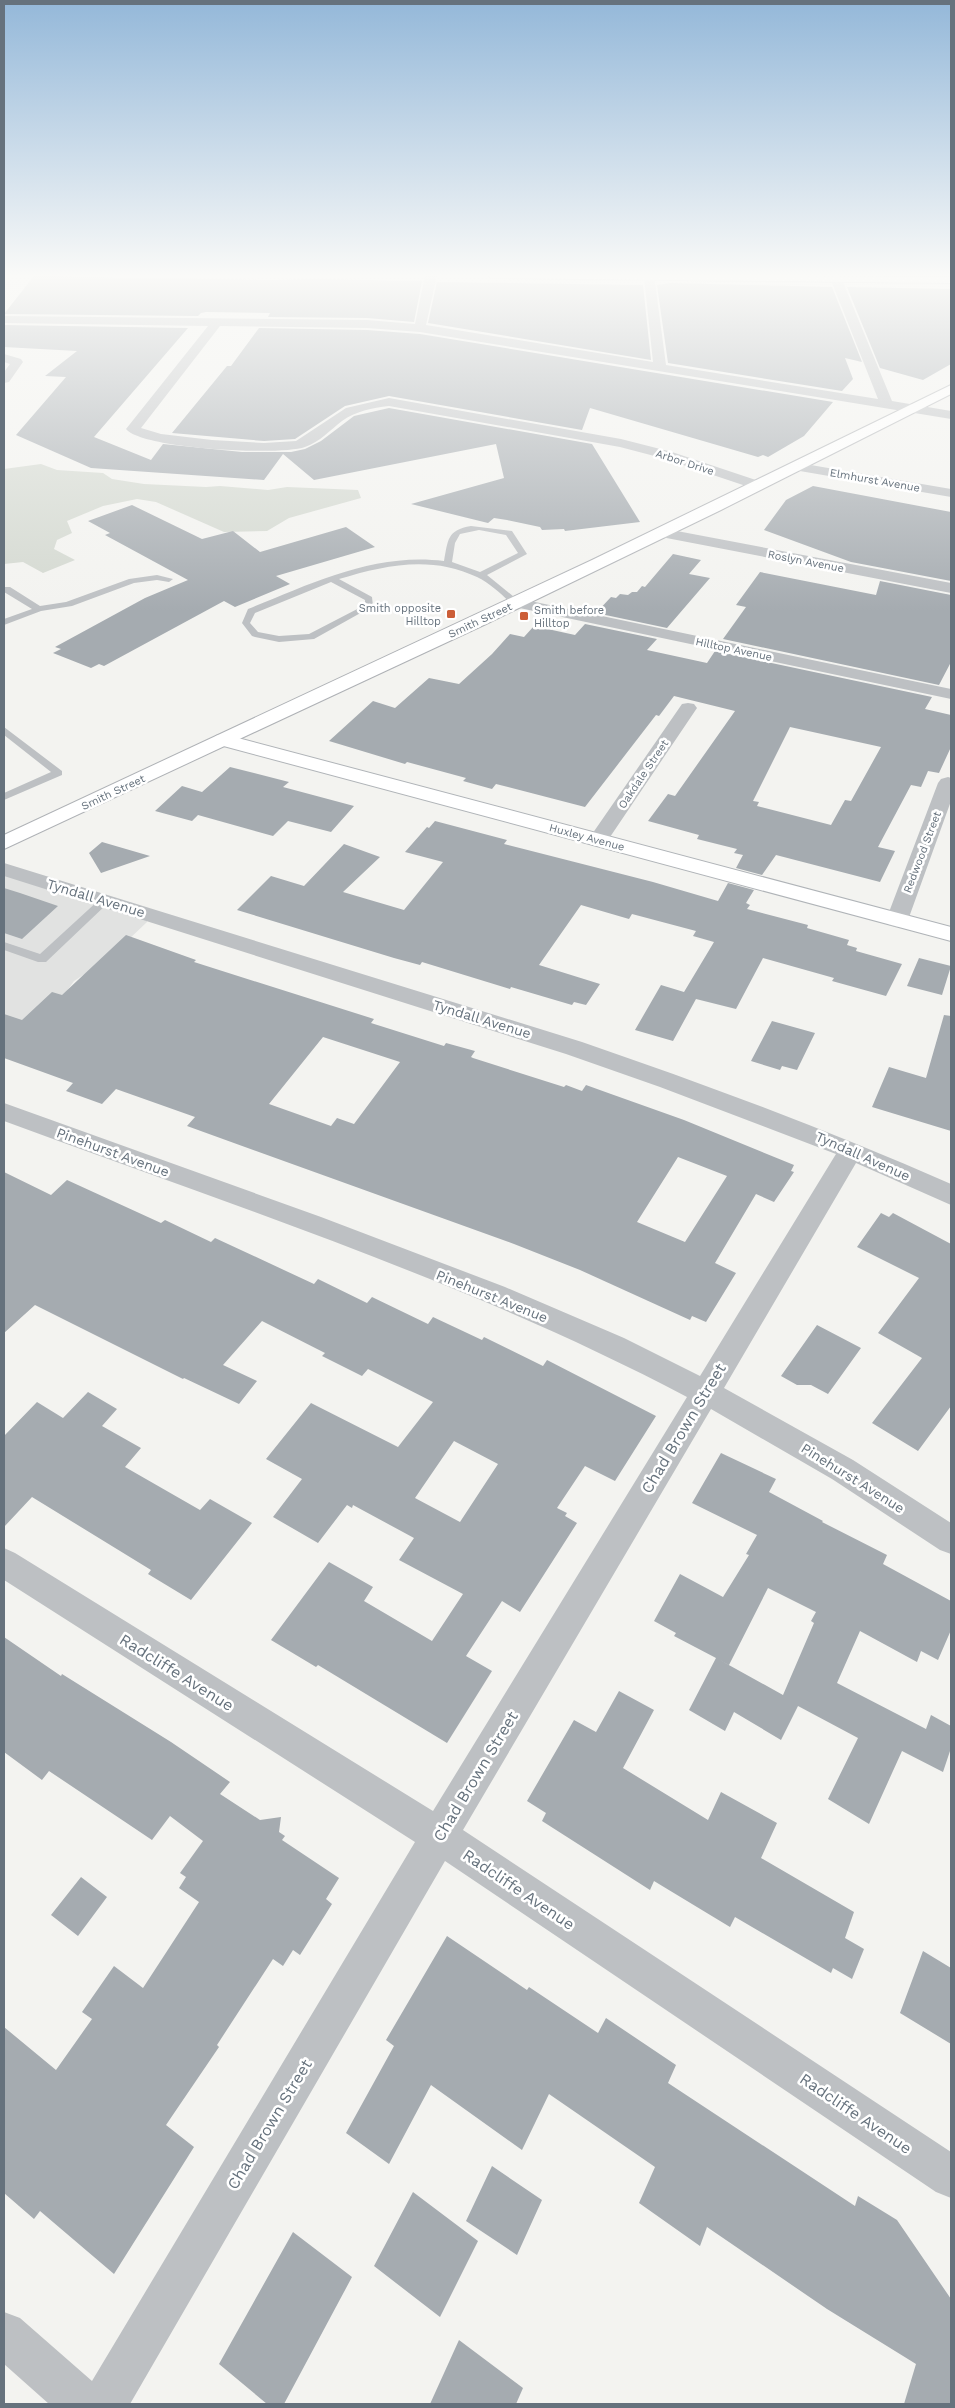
<svg xmlns="http://www.w3.org/2000/svg" width="955" height="2408" font-family="'Work Sans',sans-serif">
<style>
.built{fill:#e1e2e1}
.green{fill:#d3d8d0}
.building{fill:#a5abb0;fill-rule:evenodd}
.lines{fill:none;stroke-linecap:round;stroke-linejoin:round}
.secondary-casing{stroke:#b0b4b8;stroke-width:2}
.primary-casing{stroke:#afb2b6;stroke-width:2}
.lane{fill:#bdc0c3;fill-rule:evenodd}
.street{fill:#bdc0c3;fill-rule:evenodd}
.secondary{fill:#fff;fill-rule:evenodd}
.primary{fill:#fff;fill-rule:evenodd}
.poi-dot{fill:#cc5e38;stroke:#fff;stroke-width:2}
.labels{text-anchor:middle;stroke-width:5;stroke-linejoin:round;paint-order:stroke}
.far-street-label{font-size:11px;fill:#66727d;stroke:#fff}
.far-poi-label{font-size:11px;fill:#66727d;stroke:#fff;text-anchor:end}
.street-label{font-size:14px;fill:#66727d;stroke:#fff}
.near-street-label{font-size:16px;fill:#66727d;stroke:#fff}
</style>
<rect width="100%" height="100%" fill="#f3f3f0"/>
<path class="built" d="M4 874 147 917V922L109 958 74 981 66 992 62 1014 4 1049Z"/>
<path class="green" d="M41 464 57 470 103 473 112 479 144 484 206 487 220 486 268 490 287 487 358 490 361 498 289 518 267 531 224 532 156 502 137 499 103 506 67 521 72 533 57 540 54 549 75 560 43 573 23 562 4 564V469Z"/>
<path class="building" d="M34 276 270 280 317 279 422 281 414 322 367 318 268 317 270 313 206 312 201 313 198 316 4 314Z
M437 282 643 285 651 360 428 323Z
M670 283 832 287 862 362 845 358 853 379 842 391 668 363 657 285Z
M847 287 951 289V364L923 380 880 368Z
M4 325 188 328 94 437 151 460 163 444 242 452H291L305 449 321 441 354 416 389 408 592 444 640 522 565 531 564 529 542 530 540 527 507 520 494 518 488 523 411 504 504 478 496 444 314 480 283 454 264 480 91 468 16 435 66 377 45 376 77 351 4 347Z
M259 328 367 330 420 334 833 402 804 436 768 457 763 455 758 457 590 408 582 430 389 396 345 406 295 439 264 441 172 433 227 366H231Z
M813 486 951 512V581L851 562 764 530 786 500Z
M132 505 202 539 233 531 260 552 346 527 375 547 276 576 290 584 235 607 224 601 104 666 99 664 91 668 53 653 61 649 55 647 145 598 188 580 105 535 110 533 88 521Z
M673 554 701 560 689 574 710 578 667 628 596 613 611 597 616 598 620 594 628 595 632 592H637L642 586 645 587Z
M760 572 876 595 880 581 951 595V662L939 685 723 639 746 607 736 605Z
M585 624 657 639 647 650 707 663 715 651 932 697 925 709 951 715V747L939 773 928 771 921 787 911 785 878 847 895 851 880 882 776 855 762 875 736 868 743 855 734 853 737 849 697 839 699 835 648 821 668 794 675 796 735 711 674 696 659 716 656 715 585 807 496 784 492 789 463 781 466 778 407 762 405 764 329 741 373 701 395 708 429 678 459 684 492 654 510 634 524 637 534 626 575 635ZM790 727 881 747 851 801 845 800 831 825 757 806 759 802 753 801Z
M230 767 289 782 283 787 354 806 331 832 288 821 273 836 198 815 192 821 155 811 182 786 202 792Z
M435 821 507 840 504 844 653 882 718 901 728 883 754 890 746 903 750 905 747 909 808 925 807 928 849 940 847 945 857 948 856 951 902 964 886 996 832 981 834 978 763 958 736 1009 696 999 673 1041 635 1030 661 985 684 992 714 942 693 936 696 931 632 914 629 919 581 905 539 965 600 984 586 1005 574 1002 572 1005 511 987 510 989 422 962 420 965 394 958 237 910 271 876 304 886 344 844 380 857 343 892 404 910 443 862 405 852 427 827 429 828Z
M102 842 150 856 101 873 89 853Z
M4 888 20 893 58 906 22 939 4 933Z
M126 935 196 960 194 962 374 1019 371 1023 444 1046 446 1043 475 1051 471 1057 473 1058 564 1087 566 1085 582 1091 586 1085 611 1094 684 1120 794 1165 791 1171 794 1172 774 1202 756 1194 715 1263 736 1273 706 1322 692 1316 690 1320 580 1270 514 1244 187 1126 195 1117 116 1089 102 1104 66 1091 73 1083 4 1058V1014L22 1020 52 992 62 995ZM323 1037 400 1062 354 1124 337 1118 331 1126 269 1104ZM678 1157 727 1176 685 1242 637 1222Z
M919 958 951 966 942 995 907 986Z
M944 1015 951 1016V1131L872 1107 889 1067 926 1078Z
M772 1021 815 1033 797 1070 782 1066 780 1070 751 1061Z
M4 1172 51 1195 67 1180 161 1223 165 1220 211 1242 215 1238 314 1284 318 1279 367 1303 372 1297 428 1324 433 1317 482 1340 484 1337 543 1366 547 1360 656 1416 615 1481 585 1466 557 1508 567 1513 565 1516 577 1523 520 1612 502 1601 466 1656 492 1671 447 1743 318 1665 316 1667 271 1640 329 1562 373 1587 364 1601 432 1641 463 1594 399 1560 414 1538 353 1505 352 1508 347 1505 318 1543 273 1517 302 1479 266 1459 311 1403 398 1447 433 1402 368 1369 362 1376 322 1356 325 1353 262 1321 223 1365 257 1381 239 1404 184 1378 183 1379 35 1305 4 1333ZM454 1441 498 1464 460 1522 415 1498Z
M881 1213 889 1217 893 1213 951 1244V1406L918 1451 872 1423 922 1358 878 1333 919 1278 857 1247Z
M817 1325 861 1348 828 1394 811 1385H797L781 1376Z
M88 1392 117 1409 102 1426 141 1448 125 1467 200 1510 210 1499 252 1523 191 1600 148 1574 151 1570 32 1497 4 1527V1436L37 1402 63 1418Z
M721 1453 776 1479 769 1492 823 1521 822 1522 887 1555 883 1564 951 1601V1630L938 1660 921 1651 917 1662 860 1631 837 1683 926 1729 931 1715 951 1726V1748L943 1772 902 1751 869 1824 828 1799 858 1738 798 1706 781 1740 734 1712 725 1731 689 1710 716 1658 674 1636 676 1633 654 1621 680 1574 723 1597 749 1555 746 1554 757 1535 692 1503ZM768 1588 816 1612 811 1621 814 1623 783 1695 718 1659 729 1665Z
M4 1637 61 1676 62 1674 171 1742 230 1782 220 1794 260 1820 281 1817 279 1832 285 1836 282 1840 339 1878 326 1899 332 1904 300 1955 293 1950 283 1966 273 1959 217 2045 219 2047 166 2125 194 2147 114 2274 40 2211 34 2219 4 2193V2027L56 2070 92 2019 82 2012 114 1966 143 1988 199 1902 179 1888 186 1877 180 1873 203 1841 170 1816 152 1840 49 1771 42 1780 4 1752Z
M619 1691 654 1710 623 1768 708 1820 721 1792 777 1823 761 1858 854 1912 845 1938 864 1949 852 1979 833 1968 831 1973 735 1917 730 1927 654 1881 650 1890 542 1821 546 1813 527 1801 574 1720 596 1732Z
M81 1877 107 1897 78 1936 51 1915Z
M447 1936 527 1990 529 1987 598 2033 606 2018 676 2065 668 2083 855 2206 858 2196 897 2220 951 2299V2404H904L916 2364 827 2309 707 2227 700 2246 639 2203 655 2167 549 2094 522 2150 431 2085 389 2164 346 2133 394 2046 386 2040Z
M923 1951 951 1968V2044L900 2013Z
M492 2166 542 2200 517 2255 466 2221Z
M413 2192 478 2241 440 2317 374 2266Z
M293 2232 352 2277 284 2404H267L219 2364Z
M459 2340 523 2388 516 2404H430Z"/>
<g class="lines">
<g class="secondary-casing">
<path id="secondary" d="M486 275 951 277V283L492 278Z
M223 734 951 927V941L216 744 213 740 216 736Z"/>
</g>
<g class="primary-casing">
<path id="primary" d="M951 385V394L721 510 486 624 4 849V835L592 560Z"/>
</g>
<path class="lane" d="M471 526 512 531 527 554 487 575 519 601V605H513C502 595 490 583 477 577 431 555 385 565 339 579L372 597 373 606 314 639 279 642 255 637 252 636 242 623 248 609C310 584 375 552 444 561 448 540 447 530 471 526ZM479 530 506 535 518 553 480 572 452 562 455 543 460 534ZM331 582 365 600V605L309 634 279 636 258 632 250 623 255 613Z
M157 575 173 579 169 582 157 580 134 583 72 606 41 611 4 625V619L32 609 4 592V587H10L40 606 66 602 129 579Z
M4 727 62 771V775L4 800V793L51 772 4 735Z
M104 898 108 899V903L46 962H38L4 950V942L40 954 100 899Z"/>
<path class="street" d="M425 275H437L426 325 653 362 644 277 647 275H654L666 365 878 399 829 275H840L892 401 951 411V419L420 332 367 328 220 326 141 428 161 434 212 440 264 443 296 441 346 408 389 398 621 439 672 452 765 483 767 486 760 490 755 489 662 458 620 447 389 406C372 408 356 411 342 421 330 430 320 442 305 447 280 456 142 449 126 429L208 326 4 323V316L367 320 415 324Z
M4 354 21 359 23 362 9 382 4 383V372L10 364 4 362Z
M799 463 951 489V497L794 470 792 467 794 464Z
M661 528 951 583V593L656 536 653 533Z
M516 598 951 689V699L510 606 508 603 510 600Z
M688 703 694 704 697 708 608 840 605 844 598 846 591 844 588 840 682 704Z
M948 777 951 778V801L908 920 905 925 897 927 889 925 886 920 938 783 941 779Z
M4 863 582 1042C707 1085 831 1131 951 1184V1205L856 1163 724 1388 853 1460 951 1523V1554L940 1550 832 1479 711 1409 463 1830 951 2152V2198L936 2192 445 1861 130 2404H49L4 2364V2312L20 2318 92 2381 415 1842 4 1580V1548L15 1553 433 1811 687 1397C470 1282 233 1206 4 1121V1103L321 1217 505 1287 624 1338 700 1376 836 1154 660 1087 566 1054 4 876Z"/>
<use href="#secondary" class="secondary"/>
<use href="#primary" class="primary"/>
</g>
<linearGradient id="sky" x2="0" y2="1"><stop stop-color="#94b8d9"/><stop offset="0.45" stop-color="#fafaf8"/><stop offset="1" stop-color="#fafaf8" stop-opacity="0"/></linearGradient>
<rect width="955" height="612" fill="url(#sky)"/>
<g class="poi-dot">
<rect x="446" y="609" width="10" height="10" rx="2.5"/>
<rect x="519" y="611" width="10" height="10" rx="2.5"/>
</g>
<g class="labels">
<g class="far-street-label">
<text transform="translate(685 462) rotate(18)" y="4">Arbor Drive</text>
<text transform="translate(875 480) rotate(10)" y="4">Elmhurst Avenue</text>
<text transform="translate(806 561) rotate(11)" y="4">Roslyn Avenue</text>
<text transform="translate(480 620) rotate(-25)" y="4">Smith Street</text>
<text transform="translate(734 649) rotate(12)" y="4">Hilltop Avenue</text>
<text transform="translate(643 774) rotate(-56)" y="4">Oakdale Street</text>
<text transform="translate(113 792) rotate(-25)" y="4">Smith Street</text>
<text transform="translate(587 837) rotate(15)" y="4">Huxley Avenue</text>
<text transform="translate(922 852) rotate(-69)" y="4">Redwood Street</text>
</g>
<g class="far-poi-label">
<text x="441" y="612">Smith opposite<tspan x="441" dy="13">Hilltop</tspan></text>
<text x="534" y="614" text-anchor="start">Smith before<tspan x="534" dy="13">Hilltop</tspan></text>
</g>
<g class="street-label">
<text transform="translate(96 898) rotate(17)" y="5">Tyndall Avenue</text>
<text transform="translate(482 1019) rotate(17)" y="5">Tyndall Avenue</text>
<text transform="translate(113 1152) rotate(20)" y="5">Pinehurst Avenue</text>
<text transform="translate(863 1156) rotate(24)" y="5">Tyndall Avenue</text>
<text transform="translate(492 1296) rotate(22)" y="5">Pinehurst Avenue</text>
<text transform="translate(853 1478) rotate(32)" y="5">Pinehurst Avenue</text>
</g>
<g class="near-street-label">
<text transform="translate(683 1428) rotate(-59)" y="6">Chad Brown Street</text>
<text transform="translate(177 1672) rotate(32)" y="6">Radcliffe Avenue</text>
<text transform="translate(475 1776) rotate(-59)" y="6">Chad Brown Street</text>
<text transform="translate(519 1889) rotate(34)" y="6">Radcliffe Avenue</text>
<text transform="translate(856 2113) rotate(34)" y="6">Radcliffe Avenue</text>
<text transform="translate(269 2124) rotate(-59)" y="6">Chad Brown Street</text>
</g>
</g>
<rect width="955" height="2408" fill="none" stroke="#66727d" stroke-width="10"/>
</svg>
